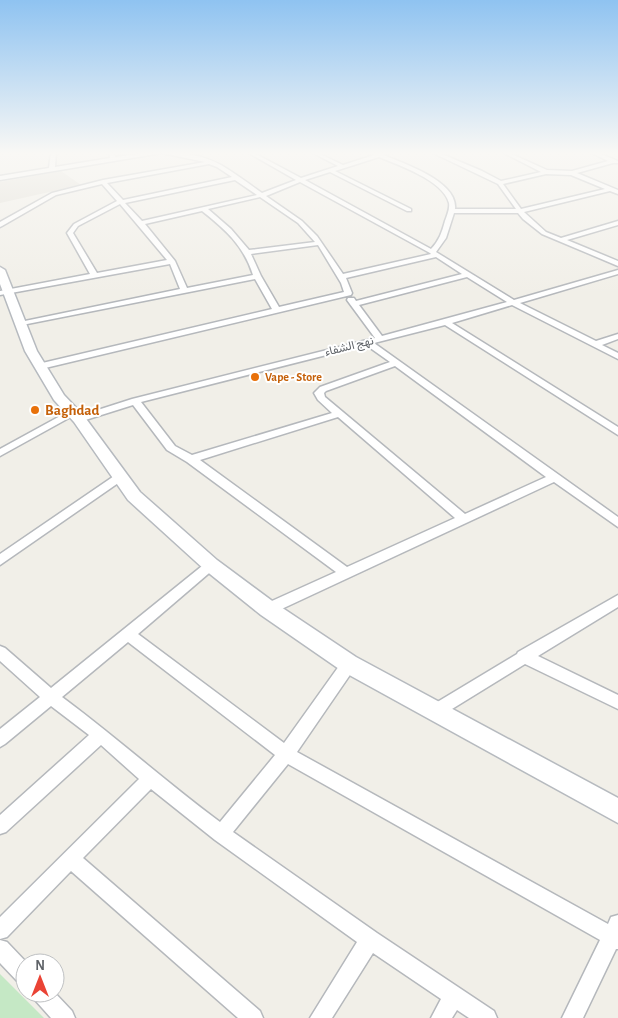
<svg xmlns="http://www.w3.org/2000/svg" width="618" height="1018" font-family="'Alegreya Sans',Vazirmatn,sans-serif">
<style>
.education{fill:#e1ded6}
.green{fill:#c5e8c5}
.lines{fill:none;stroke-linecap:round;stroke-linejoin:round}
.street-casing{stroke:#b5b8bc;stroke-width:3}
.secondary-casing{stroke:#b6babf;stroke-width:3}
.street{fill:#fff;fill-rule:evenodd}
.secondary{fill:#fff;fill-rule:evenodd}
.food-dot{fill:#e8710a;stroke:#fff;stroke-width:2}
.labels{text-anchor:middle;stroke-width:4;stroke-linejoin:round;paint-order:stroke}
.far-street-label{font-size:12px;fill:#5f6368;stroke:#fff}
.far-food-label{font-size:12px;font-weight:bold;fill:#c56008;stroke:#fff;text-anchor:start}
.food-label{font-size:15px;font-weight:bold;fill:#c56008;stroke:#fff;text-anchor:start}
</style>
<rect width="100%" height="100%" fill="#f1efe8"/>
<path class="education" d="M61 171 81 185 0 203V182Z"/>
<path class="green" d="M0 974 44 1018H0Z"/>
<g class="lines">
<g class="street-casing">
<path id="street" d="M51 152H56L55 167 110 158V152H114L115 157C150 152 188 147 221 165 235 173 249 184 262 193L296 180 247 152H252L301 178 338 166 311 152H316L343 165 374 155V153L391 152 384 155C404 164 458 181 455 209H516L498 184 431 152H437L482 171 501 181 541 172 502 152H507L547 170 572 171 608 161 590 152H596L618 161V163H613L577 173 618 190V194L610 191 524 212 546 232 561 238 618 221V225L567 240 618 261V266L542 234 523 219 518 213H454L446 238 436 252 514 300 618 270V274L520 303 596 341 618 334V339L602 345 618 353V359L512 305 452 323 618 427V435L445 325 374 343 618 517V527L554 482 273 613 268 615 263 613 262 609 263 605 336 572 187 462 167 450 133 405 79 422 74 419 76 417 132 399 375 338 347 300 348 298H354L356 301 462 274 436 257 346 278 352 293 351 295 41 369 38 368V364L272 309 255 279 17 326 16 324 20 322 180 289 170 264 0 295V291L90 274 67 233 74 224 117 201 102 184 56 195 2 226 0 227V222L52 193 103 180 205 162 162 153 0 180V176L49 168ZM379 157C398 165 443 180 449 203 450 209 447 215 445 221 442 232 439 241 431 249L305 180 330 172 407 211H411V209L335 171ZM209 164 217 167 232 177 123 200 107 183ZM546 174 571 175 605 189 521 209 503 184ZM235 180 257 195 142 221 125 203ZM300 182 430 253 431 254 343 274 317 236 302 221 266 196ZM260 197 298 223 315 242 249 250 231 229 208 209ZM120 204 167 260 97 273 73 233 78 226ZM202 211C225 229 244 246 253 275L187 288 175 261 145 224ZM318 245 341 283 344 292 279 307 261 276 251 254ZM467 277 507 302 382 336 359 305ZM366 345 390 362 320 387 314 393 318 400 332 413 192 455 175 446 141 402ZM395 366 546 477 465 514 325 397 324 393 326 391ZM338 417 455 518 347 567 200 460Z
M73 409 76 410V414L0 456V449Z
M120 472 125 476 124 479 0 565V554Z
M211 560 215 562 217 565 215 568 138 634 284 743 344 659 349 658 354 659 356 664 354 669 297 752 608 924 611 917 618 915V949H616L583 1018H562L600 940 288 764 233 832 377 933 494 1011 497 1018H469L457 1010 452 1018H431L441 999 373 953 332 1018H310L357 942 215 840 151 789 83 858 260 1011 263 1018H238L71 871 7 937 0 939V917L139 779 101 745 6 832 0 834V815L89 735 51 706 5 744 0 747V729L40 697 0 661V646L5 648 51 688 207 562ZM128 642 275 755 220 822C166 782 116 737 62 697Z
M618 595V607L538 656 618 695V709L525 664 439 717 434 719 429 717 427 712 429 707 517 654 518 652Z
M0 940 7 942 27 963H25V985L18 982 0 963Z
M32 993H55L72 1011 75 1018H51L35 1000Z"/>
</g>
<g class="secondary-casing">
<path id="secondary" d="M0 267 5 270 37 351 64 395 84 416 140 492 217 560 275 603 356 657 618 798V823L342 671 261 615 205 570 128 500 74 422 54 400 25 351 0 284Z"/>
</g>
<use href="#street" class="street"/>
<use href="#secondary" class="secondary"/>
</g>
<linearGradient id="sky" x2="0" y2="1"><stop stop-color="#8fc3f1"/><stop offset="0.52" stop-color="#f9f8f5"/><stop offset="1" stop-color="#f9f8f5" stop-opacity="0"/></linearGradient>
<rect width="618" height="294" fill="url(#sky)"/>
<g class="food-dot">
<circle cx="255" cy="377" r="5"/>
<circle cx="35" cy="410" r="5"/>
</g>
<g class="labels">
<g class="far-street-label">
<text transform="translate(349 346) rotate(-14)" y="4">نهج الشفاء</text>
</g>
<g class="far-food-label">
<text x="265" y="381">Vape - Store</text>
</g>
<g class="food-label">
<text x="45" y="415">Baghdad</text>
</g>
</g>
<g transform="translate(40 978)"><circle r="24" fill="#ffffff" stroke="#bfc1c3"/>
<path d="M0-4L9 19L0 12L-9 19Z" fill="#ea4335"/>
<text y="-8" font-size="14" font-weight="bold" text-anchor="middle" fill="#5f6368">N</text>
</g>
</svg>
